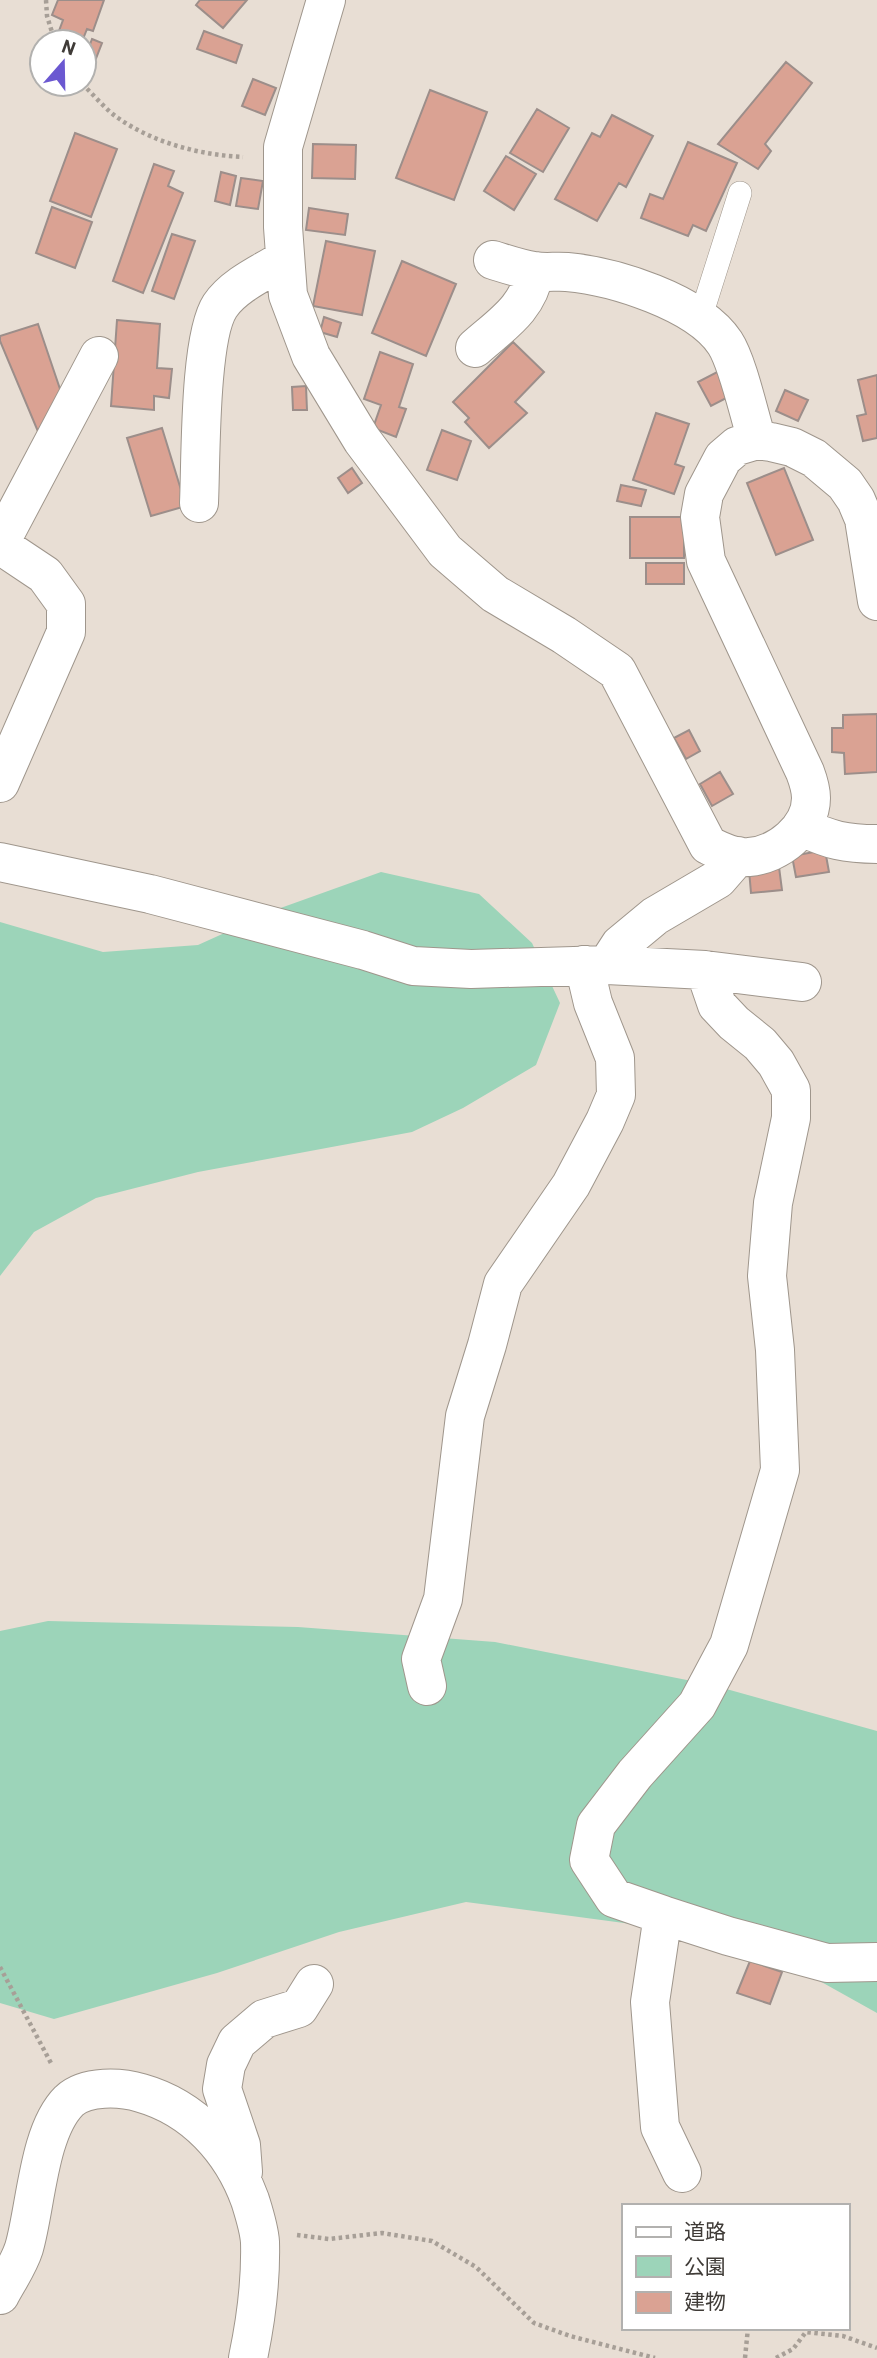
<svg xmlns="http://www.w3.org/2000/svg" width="877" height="2358" font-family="Barlow,'Noto Sans JP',sans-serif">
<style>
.green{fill:#9cd4b9}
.building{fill:#daa293;stroke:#9c8e8a;stroke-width:2}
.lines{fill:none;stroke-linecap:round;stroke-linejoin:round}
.lane-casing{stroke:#9f968c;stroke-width:24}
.street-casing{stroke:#9f968c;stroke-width:40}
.path{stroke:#a79f97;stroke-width:4.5;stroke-dasharray:3.5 3.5;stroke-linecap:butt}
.lane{stroke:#fff;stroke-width:23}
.street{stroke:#fff;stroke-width:38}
</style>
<rect width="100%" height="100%" fill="#e8ded4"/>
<path class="green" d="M381 872 479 894 532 943 560 1003 536 1065 463 1108 412 1132 198 1172 96 1198 34 1232 0 1276V922L103 952 198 945 275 910Z
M48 1621 298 1627 495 1642 712 1685 877 1731V2013L791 1965 706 1934 466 1902 339 1932 217 1973 54 2019 0 2003V1631Z"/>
<path class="building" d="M58 0H104L93 31 87 29 83 39 59 31 63 20 52 15Z
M200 0H247L223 28 196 5Z
M204 31 242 45 236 63 197 49Z
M92 39 102 43 95 61 85 58Z
M786 62 812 83 765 144 771 151 758 169 718 144Z
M253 79 276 88 265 115 242 106Z
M430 90 487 112 454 200 396 178Z
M537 109 569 128 543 172 510 153Z
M612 115 653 136 626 187 619 183 597 221 555 199 592 133 600 137Z
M75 133 117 149 91 217 50 201Z
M688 142 737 163 706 231 693 225 688 236 641 218 650 194 663 199Z
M313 144 356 145 355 179 312 178Z
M506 156 536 174 514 210 484 191Z
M154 164 174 171 168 186 183 193 143 293 113 281Z
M221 172 236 176 230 205 215 201Z
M241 178 263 181 258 209 236 206Z
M52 207 92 222 75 268 36 253Z
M309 208 348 214 345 235 306 230Z
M172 234 195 241 174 299 152 291Z
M326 241 375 251 362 315 313 306Z
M402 261 456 284 426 356 372 333Z
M324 317 341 323 337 337 320 332Z
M117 320 160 324 157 368 172 369 169 398 154 396V410L111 406Z
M38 324 61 392 39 434 0 341V336Z
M513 342 544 372 515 402 527 413 489 448 465 422 469 418 453 402Z
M380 352 413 364 399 407 406 409 396 437 373 428 381 405 364 399Z
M721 370 734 394 711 406 698 382Z
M877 375V438L863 441 857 416 866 414 858 380Z
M306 386 307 410H293L292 387Z
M785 390 808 400 798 421 776 411Z
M656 413 689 424 675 464 684 467 674 494 633 480Z
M162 428 186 506 151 516 127 438Z
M442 430 471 441 457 480 427 470Z
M352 468 362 483 348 493 338 478Z
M784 468 813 540 776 555 747 483Z
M621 485 646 490 641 506 617 501Z
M630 517H684V558H630Z
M646 563H684V584H646Z
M877 714V772L845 774 844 753 832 752V728H843V715Z
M689 730 700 751 686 759 674 738Z
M720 772 733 794 712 806 700 784Z
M825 850 829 872 796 877 792 856Z
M779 867 782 890 751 893 749 870Z
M750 1961 782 1972 770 2004 737 1993Z"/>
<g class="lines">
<g class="lane-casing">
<path id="lane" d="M700 319 740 193"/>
</g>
<g class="street-casing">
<path id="street" d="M326 0 283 147V227L288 295 311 356 362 440 445 551 495 594 564 635 617 671 708 845C720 851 735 859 749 857 778 855 811 829 811 798 811 789 808 780 805 772L706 561 700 517 704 494 723 458 737 446 757 440 771 442 792 447 814 458 845 484 856 500 864 519 877 601
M493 260C506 264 520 269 534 271 545 273 556 271 567 272 613 276 698 302 725 343 738 363 749 415 757 440
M475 348C502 324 528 309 535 271
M199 503C201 461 199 338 220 306 234 285 264 272 285 259
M0 543 99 356
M0 545 45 575 66 604V632L0 783
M801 827C831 840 844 844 877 844
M0 862 150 894 363 950 413 966 471 969 607 965 705 970 802 982
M607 965 620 945 655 916 718 879 738 856
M427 1686 421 1659 443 1599 465 1416 487 1345 503 1284 571 1185 605 1121 616 1095 615 1058 593 1003 584 965
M663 1915 728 1936 827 1963 877 1962
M243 2172 241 2145 222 2089 226 2065 237 2042 264 2019 299 2008 314 1984
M682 2173 660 2127 650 2002 663 1915 614 1898 589 1860 596 1825 635 1774 697 1705 729 1645 780 1470 775 1350 767 1276 773 1203 791 1118V1090L776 1063 760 1044 734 1023 717 1005 705 970
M0 2295C8 2280 19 2264 24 2248 36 2207 38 2132 69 2101 86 2085 121 2087 141 2093 194 2108 232 2150 250 2200 254 2213 259 2228 260 2242 261 2280 256 2320 248 2358"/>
</g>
<path class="path" d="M46 0 47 16 55 42
M82 84C94 95 105 109 118 118 154 143 200 155 243 157
M0 1967 52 2065
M297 2235 329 2239 382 2233 432 2241 476 2267 534 2323 570 2336 655 2358
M745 2358 748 2328
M776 2358 793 2349 806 2332 843 2336 877 2348"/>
<use href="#lane" class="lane"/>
<use href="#street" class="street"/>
</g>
<rect x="622" y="2204" width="228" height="126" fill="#ffffff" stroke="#b2b1af" stroke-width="2"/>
<rect x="636" y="2227" width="35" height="10" fill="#ffffff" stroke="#b2b1af" stroke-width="2"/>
<text x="684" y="2239" font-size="21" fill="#3f3b37">道路</text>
<rect x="636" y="2256" width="35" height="21" fill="#9cd4b9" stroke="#b2b1af" stroke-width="2"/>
<text x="684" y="2274" font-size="21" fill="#3f3b37">公園</text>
<rect x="636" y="2292" width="35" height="21" fill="#daa293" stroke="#b2b1af" stroke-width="2"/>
<text x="684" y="2309" font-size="21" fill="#3f3b37">建物</text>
<g transform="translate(63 63) rotate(20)"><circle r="33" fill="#ffffff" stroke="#b2b1af" stroke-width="2"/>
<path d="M0-5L12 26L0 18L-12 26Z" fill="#6b58d1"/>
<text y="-10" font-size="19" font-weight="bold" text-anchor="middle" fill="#3f3b37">N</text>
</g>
</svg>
